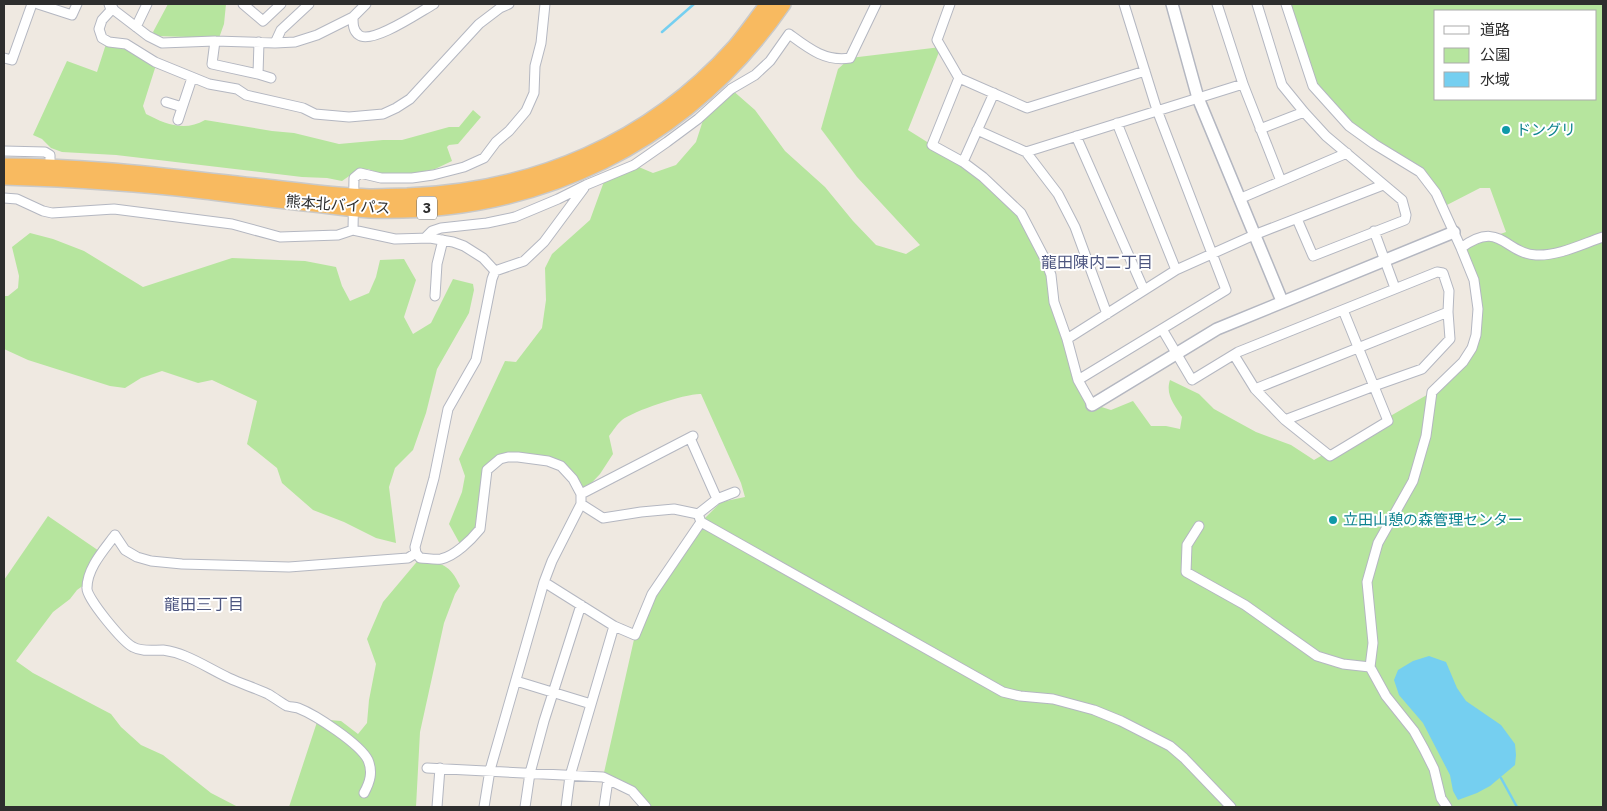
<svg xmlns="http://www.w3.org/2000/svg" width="1607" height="811" font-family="'IBM Plex Sans','Noto Sans JP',sans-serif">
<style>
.green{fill:#b6e59e;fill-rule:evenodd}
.water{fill:#75cff0}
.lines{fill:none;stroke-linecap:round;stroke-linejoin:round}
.stream{stroke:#75cff0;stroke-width:2.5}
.minor-casing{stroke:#b4b7c1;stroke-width:11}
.tertiary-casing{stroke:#b4b7c1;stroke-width:14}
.trunk-casing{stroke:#c9c9c9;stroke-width:18}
.minor{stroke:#fff;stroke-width:9}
.tertiary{stroke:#fff;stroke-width:11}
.trunk{stroke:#f8ba60;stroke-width:15}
.culture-dot{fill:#0f9aa8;stroke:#fff;stroke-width:2}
.labels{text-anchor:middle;stroke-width:4;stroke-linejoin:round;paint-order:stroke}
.shield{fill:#fff;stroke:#6d6d6d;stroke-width:1}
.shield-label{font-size:14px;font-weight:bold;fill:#2e2e2e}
.culture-label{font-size:15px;fill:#0d838f;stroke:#fff;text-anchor:start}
.street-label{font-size:15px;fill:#2e2e2e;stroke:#fff}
.neighbourhood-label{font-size:16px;fill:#4d5680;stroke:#fff}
</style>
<rect width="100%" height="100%" fill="#efe9e1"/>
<path class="green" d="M168 4H226L224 24 219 38 156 36 153 32Z
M1286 4H1603V807H646L644 803 603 777 635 635 645 608 701 522 721 502 745 497 741 483 701 394C687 393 633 411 622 420 617 424 613 431 609 436L613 454 600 474 581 494 561 466 508 457 487 470 474 537 460 544 449 524 462 492 465 476 459 459 505 361 516 362 542 328 546 300 545 268 552 254 590 220 606 176 634 165 653 173 676 165 696 142 706 111 731 89 755 110 785 151 825 187 853 221 876 245 906 254 920 245 857 177 821 129 838 69 850 58 941 47 908 130 932 145 963 162 1021 213 1045 259 1054 302 1092 404 1111 410 1133 401 1151 426H1166L1180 429 1182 417C1175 405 1165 395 1170 380L1199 394 1214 409 1256 432 1291 445 1314 460 1432 392 1472 348 1478 309 1461 248 1506 232 1490 188H1480L1443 207 1421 173 1374 144 1313 86ZM1436 11H1596V99H1436Z
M106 44 131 49 156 65 143 106 146 114C165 124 185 132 205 120L272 131 294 133 339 144 383 140H402L449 127H459L473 110 481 117 458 144 449 145 447 147 452 161 435 169 412 174H381L368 169 361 170 352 174 342 181 327 178 302 177 116 155 62 152 51 148 42 139 33 135 67 61 97 72Z
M30 233 53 239 84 251 143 287 232 258 305 261 336 267 342 286 350 301 369 293 376 277 380 260 404 259 416 280 404 317 413 334 431 323 453 279 473 284 474 290 469 313 437 369 426 413 413 450 395 468 389 487 396 543 376 538 344 522 313 510 282 483 277 468 247 444 257 401 212 380 198 383 162 371 141 378 125 388 110 386 28 360 4 349V296H8L18 288 19 276 12 247Z
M48 516 102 553 88 582 77 590 70 599 53 612 16 661 33 673 111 714 121 727 141 745 163 755 211 793 238 807H4V580Z
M420 558C442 564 450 564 460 586L455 594 444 623 420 732 416 807H289L318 719 341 721 358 734 367 723 369 700 376 664 367 639 383 602Z"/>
<path class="water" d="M1429 656 1446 662 1457 688 1466 701 1501 725 1515 744 1516 755 1515 765 1490 786 1477 793 1458 800 1453 791 1450 775 1423 723 1399 695 1394 680 1398 670 1413 661Z"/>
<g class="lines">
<path class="stream" d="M662 32 694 4
M1501 778 1517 807"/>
<g class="minor-casing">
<path id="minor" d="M38 4 72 15 77 4
M109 4 110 7 148 36 162 43 215 41 275 43 295 42 317 35 353 17 366 4
M243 4 263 21 281 4
M950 4 937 40 959 78 1027 108 1145 71
M1217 4 1243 84 1281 181
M1257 4 1282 85 1304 112 1326 136 1402 200 1406 215 1405 220 1313 256 1297 219
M1286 4 1313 86 1349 126 1374 144 1420 172 1436 193 1461 248 1474 280 1478 309 1476 335 1472 348 1463 362 1432 392 1426 436 1413 481 1378 543 1367 582 1373 643 1370 667 1386 696 1414 731 1424 749 1434 769 1441 798 1447 807
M113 8 102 20 99 29 102 38 109 42 126 44 155 62 209 84 237 89 246 95 303 108 315 114 349 117 383 114 396 108 410 99 479 24 500 8 509 4
M353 17C353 24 353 31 359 35 372 45 421 11 434 4
M136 27 147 4
M215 41 212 64 258 74 259 42
M275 43 281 30 309 4
M4 58 12 60 32 4
M258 74 271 78
M959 78 932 145 963 162 983 177 1021 213 1045 259 1051 275 1054 302 1067 339 1078 380 1092 405
M166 102 182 107
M178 120 192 78
M1117 123 1176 270
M1260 129 1304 112
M977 130 1026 152 1058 194 1075 227 1107 314
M1076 136 1144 290
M4 151 45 152 50 155V167
M1026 152 1243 84
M963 162 994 93
M4 198 17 199 43 211 52 213 114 209 232 224 280 237 338 235 353 230 395 239 430 238 453 242 464 246 483 258 495 271
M1239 199 1347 153
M353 230 354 178 360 173 381 178H412L433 175 464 167 484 158 496 142 509 131 526 111 534 93 535 66 541 43 545 4
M1374 231 1395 288
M425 238 432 231 441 228 487 223 515 217 558 199 586 185 634 165 667 142 698 119 731 89 755 75 770 61 789 34C808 48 825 62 850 58L876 4
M1461 248C1500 219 1504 253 1536 255 1559 256 1582 244 1603 237
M495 271 524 261 544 242 584 188
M435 296 437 264 443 240
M1162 329 1192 380 1238 352 1437 272 1443 273 1449 291 1448 312 1450 339 1422 369 1374 386 1285 420
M1067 339 1176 270 1254 235 1383 185
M1234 355 1255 389 1285 420 1330 456 1388 421 1343 310
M1078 380 1226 290 1157 110 1124 4
M1255 389 1448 312
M690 438 717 499
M735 492 717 499 698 514 701 522 1003 692 1020 696 1053 699 1094 710 1121 721 1170 746 1184 758 1231 807
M581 494 693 436
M581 504 603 518 641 512 674 509 698 514
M1199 526 1187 545 1186 572 1245 605 1317 656 1343 664 1370 667
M544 582 614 626 635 635 652 594 701 522
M516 681 591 704
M427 768 603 777 632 791 646 807
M364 793C370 782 373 772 368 760 360 744 316 715 298 708 295 707 291 707 287 706 281 703 275 698 268 694 255 688 242 684 229 678 214 671 200 662 185 656 178 653 170 651 163 650 153 650 142 652 133 647 123 642 86 598 87 588 87 568 104 550 115 535L125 550 137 557 151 561 182 564 289 567 408 558 416 553
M437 807 440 768
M484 807 490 770 544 582 552 561 581 504V494L573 479 561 466 548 461 518 457H508L500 459 487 470 480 529C471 540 455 556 441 559 435 560 426 558 420 558L416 553 415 547 434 478 448 409 476 360 492 279 495 271
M525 807 530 773 544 721 581 605
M566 807 570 776 614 626
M604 807 608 780"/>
</g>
<g class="tertiary-casing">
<path id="tertiary" d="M1172 4 1198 98 1282 301
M1092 405 1217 329 1454 232"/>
</g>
<g class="trunk-casing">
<path id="trunk" d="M4 166C91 166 178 178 265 187 300 191 335 196 369 197 382 197 394 196 407 196 534 191 649 143 735 47 747 33 757 18 768 4
M4 177C71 179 137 183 204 191 244 196 283 201 323 205 338 207 354 209 370 210 538 215 687 143 783 4"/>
</g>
<use href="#minor" class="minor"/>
<use href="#tertiary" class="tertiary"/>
<use href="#trunk" class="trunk"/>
</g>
<g class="culture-dot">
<circle cx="1506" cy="130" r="5"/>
<circle cx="1333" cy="520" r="5"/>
</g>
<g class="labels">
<rect class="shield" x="417" y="196.5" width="20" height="23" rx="4"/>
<g class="shield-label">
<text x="427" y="213">3</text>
</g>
<g class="culture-label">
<text x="1516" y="135">ドングリ</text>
<text x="1343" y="525">立田山憩の森管理センター</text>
</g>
<g class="street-label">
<text transform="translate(338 205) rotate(4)" y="5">熊本北バイパス</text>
</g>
<g class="neighbourhood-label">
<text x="1097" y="268">龍田陳内二丁目</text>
<text x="204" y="610">龍田三丁目</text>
</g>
</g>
<rect width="1607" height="811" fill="none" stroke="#2e2e2e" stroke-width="10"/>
<rect x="1434" y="10" width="162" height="90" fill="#ffffff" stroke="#ababab"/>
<rect x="1444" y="26" width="25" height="8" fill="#ffffff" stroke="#ababab"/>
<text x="1480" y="35" font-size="15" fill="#2e2e2e">道路</text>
<rect x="1444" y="48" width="25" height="15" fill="#b6e59e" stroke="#ababab"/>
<text x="1480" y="60" font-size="15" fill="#2e2e2e">公園</text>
<rect x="1444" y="72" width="25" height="15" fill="#75cff0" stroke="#ababab"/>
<text x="1480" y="85" font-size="15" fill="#2e2e2e">水域</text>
</svg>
